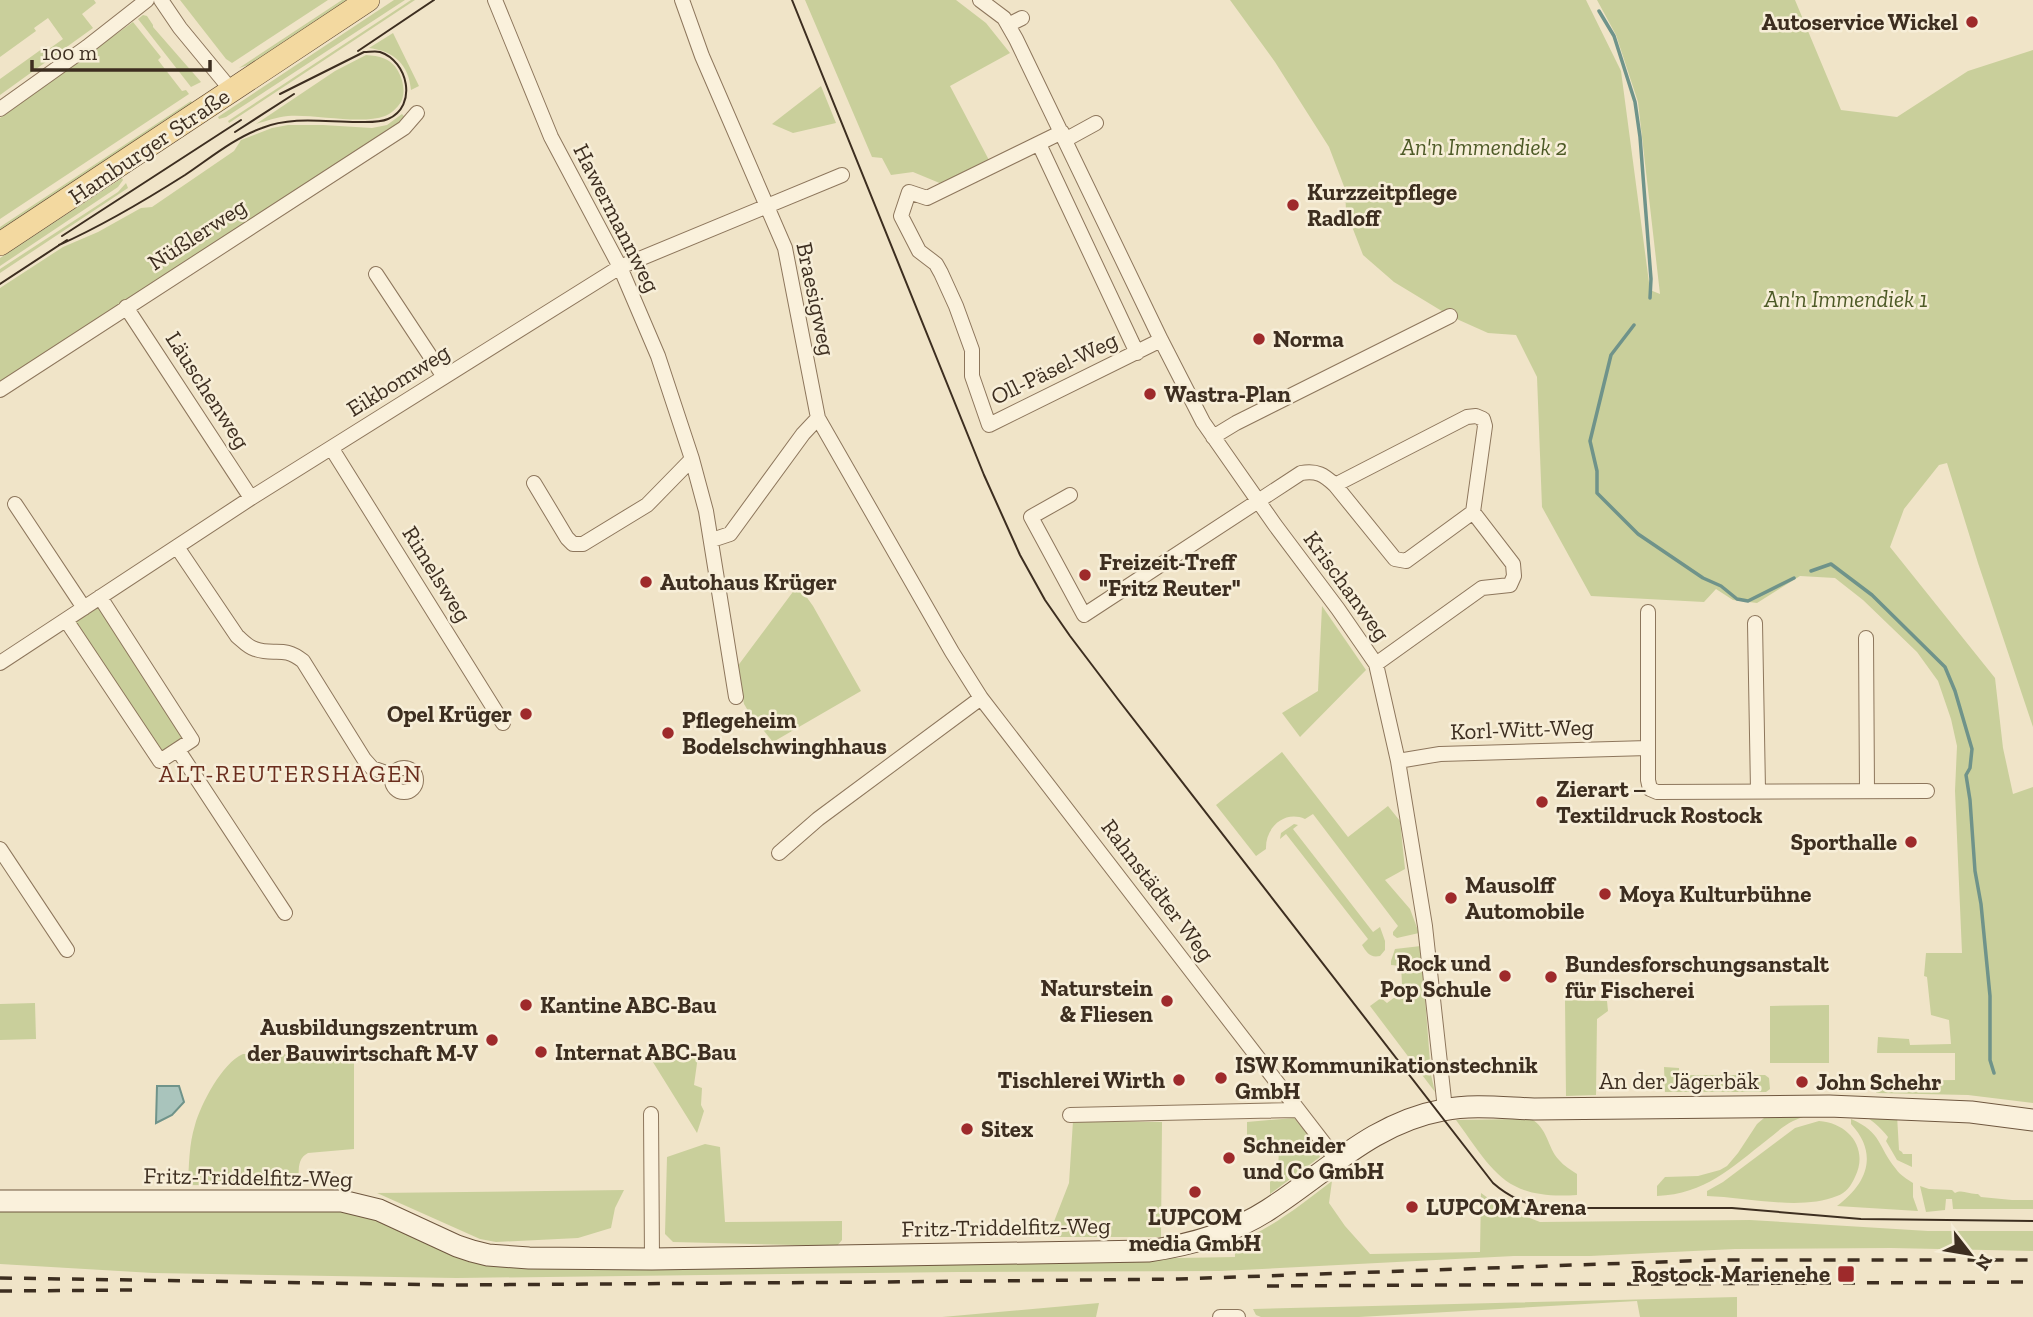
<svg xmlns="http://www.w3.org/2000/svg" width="2033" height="1317" font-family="'Zilla Slab',serif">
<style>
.green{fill:#c9cf9b}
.water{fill:#a9c4bc;stroke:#6f938a;stroke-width:2}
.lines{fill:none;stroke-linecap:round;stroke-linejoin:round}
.stream{stroke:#6f938a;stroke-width:3.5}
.street-casing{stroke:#8d765c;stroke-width:16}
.secondary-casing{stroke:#6f573f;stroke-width:23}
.primary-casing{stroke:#5b4430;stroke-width:24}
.street{stroke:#faf1dc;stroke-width:14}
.secondary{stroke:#faf1dc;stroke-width:21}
.primary{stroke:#f3d9a0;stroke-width:23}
.tram{stroke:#3d2e20;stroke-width:2}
.rail{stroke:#3d2e20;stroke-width:3.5;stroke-dasharray:12 12;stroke-linecap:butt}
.poi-dot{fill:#9e2a2b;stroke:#f7eed8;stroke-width:2.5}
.labels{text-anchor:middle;stroke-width:5;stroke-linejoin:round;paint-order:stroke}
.poi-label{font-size:23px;font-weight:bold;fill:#3d2e20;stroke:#f7eed8;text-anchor:start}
.street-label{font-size:23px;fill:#3d2e20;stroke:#f7eed8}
.park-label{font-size:23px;font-style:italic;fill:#4d5a26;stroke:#f7eed8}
.neighbourhood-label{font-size:24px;letter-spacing:2px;fill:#6b2e1e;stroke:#f7eed8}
</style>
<rect width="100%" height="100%" fill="#f0e4c8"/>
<path class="green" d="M0 0H94L96 3 82 14 93 28 0 95V79L46 46 49 49 63 39 48 18 34 28 36 31 0 57Z
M180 0H328L232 63 226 59Z
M342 0H349L255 63 239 68Z
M394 0H405L226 117 219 119 218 117Z
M411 0H415L229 123 228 121Z
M805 0H956L986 23 1010 53 950 86 990 162 942 184 913 172 891 175 882 158 872 157Z
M1230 0H1586L1621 71 1650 290 1660 294 1638 102 1616 35 1597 0H1795L1841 110 1897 117 1968 71 2033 50V727L1978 563 1947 463 1939 465 1904 509 1890 547 1995 678 2003 748 2013 794 2033 787V1103L1968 1095 1876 1093 1877 1081 1955 1080V1053H1877L1878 1037 1909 1039 1910 1045 1951 1044 1949 1020 1931 1015 1927 977 1924 976 1926 953H1962L1955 791 1957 746 1951 719 1938 681 1917 652 1863 600 1835 578 1800 576 1757 603 1733 600 1716 589 1704 602 1591 596 1542 507 1537 377 1516 335 1488 333 1450 316 1394 282 1363 255 1346 211 1345 189 1329 147 1275 62Z
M143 15 147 16 153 25V27L201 82 191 87 138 19Z
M133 22 161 57 158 60 182 91 186 90 189 94 0 219V118Z
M393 33 419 86 411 90C409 65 394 51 369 48Z
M366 55C379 56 391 58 398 71 403 80 406 92 401 102 397 108 391 114 385 116 361 125 315 114 288 116 277 117 266 121 256 124L335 71Z
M821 86 836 123 793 133 772 124Z
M191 101 193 105 182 109 165 120 0 232V227Z
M402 114 410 123 0 390V288L63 247 98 232 141 208 152 207 234 151 241 140 272 128 288 125H323L372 128 387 125Z
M122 178 123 180 118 187 0 266V258Z
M126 183 128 188 0 273V269L118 192Z
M798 585 813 606 861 691 773 742 750 714 744 704 737 667Z
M101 602 187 739 165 753 159 751 72 620Z
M1322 606 1366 670 1300 737 1282 713 1318 691Z
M1282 752 1348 837 1388 806 1400 821 1405 869 1385 880 1410 909 1419 933 1397 938 1393 935V932L1398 926 1313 814 1305 819C1284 810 1265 828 1266 849L1256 856 1216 805Z
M1294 824 1298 825 1293 829 1373 932 1380 927 1385 941V950L1380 956C1370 958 1367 953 1362 945L1368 939 1286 834 1280 839 1281 833Z
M1421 946 1431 1075 1435 1092 1370 1006 1381 998 1387 1003 1395 997 1393 990 1395 985 1402 984 1401 966 1391 965V961L1395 949Z
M1565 1000 1607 1001 1608 1011 1597 1019 1596 1095 1566 1096Z
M35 1003 36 1039 0 1040V1004Z
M1829 1005V1063H1770V1006Z
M646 1051 698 1056 694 1085 702 1088 701 1105 704 1111 697 1133Z
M243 1054 354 1055V1149L308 1153C296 1159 299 1173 299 1186L188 1185C189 1165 189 1144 195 1125 201 1104 222 1063 243 1054Z
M1664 1067 1679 1068V1075H1765L1769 1078 1770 1089 1766 1092H1665Z
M1792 1111 1895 1112 1897 1115 1899 1150 1902 1152 1903 1154H1912V1167L1897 1160 1886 1141 1888 1137C1880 1127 1870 1118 1858 1112 1836 1112 1814 1111 1793 1121 1784 1125 1775 1134 1767 1140 1731 1168 1705 1194 1657 1196V1186L1665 1177 1698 1176 1720 1170 1727 1166 1738 1153 1757 1124 1764 1118 1791 1114Z
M1294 1118 1312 1139 1320 1157 1270 1194V1175L1278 1174 1279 1147 1257 1146 1256 1135H1247V1122Z
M1531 1119C1548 1128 1547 1147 1559 1160 1564 1166 1571 1170 1577 1174V1195C1505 1200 1494 1172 1456 1120Z
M1851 1119C1883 1133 1877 1146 1896 1169 1900 1175 1907 1179 1913 1183V1197L1918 1211 1837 1206C1867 1184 1879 1154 1851 1124Z
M1073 1121 1162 1122 1161 1237H1048L1069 1183Z
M1819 1121C1849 1123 1869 1149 1855 1177 1851 1186 1846 1193 1837 1196 1800 1211 1746 1197 1707 1196V1191L1723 1182 1795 1128Z
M705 1144 720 1147 725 1222 842 1221V1240L837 1246 673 1242 665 1234 667 1157Z
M1332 1181 1329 1203 1345 1226 1370 1254 1480 1252 1481 1193 1499 1206 1540 1222 1750 1220 1928 1231H2033V1251L1891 1248 1735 1249 1590 1256H1514L1221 1271 958 1272 457 1278 153 1273 0 1264V1207L353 1208 482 1261 530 1269 1235 1257V1243C1271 1229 1302 1204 1332 1181Z
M1920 1186 1929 1189 1952 1190 1955 1193C1963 1189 1969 1195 1978 1194L1981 1197 2012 1200H2033V1209H1953L1952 1199H1946L1945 1210 1926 1212Z
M624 1190 615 1208 611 1228 578 1238 496 1242 480 1239 377 1193Z
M1737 1297V1317H1640L1637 1301 1359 1317H1261L1256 1315 1253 1309Z
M1099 1303 1096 1317H942Z"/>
<path class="water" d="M157 1086H179L184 1102 172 1115 156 1123Z"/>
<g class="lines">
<path class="stream" d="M1599 11 1614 36 1635 102 1640 137 1651 279 1650 298
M1634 325 1611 355 1590 441 1597 471V493L1638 534 1703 578 1721 586 1737 599 1748 601 1794 578
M1811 571 1831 564 1872 595 1945 667 1955 691 1972 749 1970 768 1966 775 1970 800 1975 871 1981 904 1990 996V1060L1994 1073"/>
<g class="street-casing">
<path id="street" d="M161 0 180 28 232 91
M495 0 551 137 620 267 658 356 692 459 706 511 736 697
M682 0 702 56 785 248 818 418 952 652 981 698 1336 1159
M980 0 1004 18 1016 39 1161 340 1203 422 1275 525 1338 609 1376 664 1398 761 1425 926 1445 1109
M1008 25 1022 18
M0 109 87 47 147 0
M1062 132 927 198 909 192 901 216 919 251 936 264 941 273 956 306 972 350V376L989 425 1161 340
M1065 140 1096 123
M1039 144 1137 353
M376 274 444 377
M126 307 251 498
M0 390 404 128 417 113
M1213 437 1236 423 1450 316
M332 449 503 723
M534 483 567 538 573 544H583L647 505 692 459
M1335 485 1395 559 1406 561 1473 512
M1070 495 1031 517 1084 615 1301 473C1317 470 1324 475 1335 485L1467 417 1476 416 1483 419 1485 426 1473 512 1513 564 1514 576 1510 585 1482 588 1376 664
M15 504 84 608
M712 540 730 534 803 434 818 418
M177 547 237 636C243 641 248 647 255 649 275 656 283 645 303 661L364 759 372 768 392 775
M1648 612V748
M66 620 160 761 192 740 100 597
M1755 623 1758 790
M1866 638 1867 790
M0 663 251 498 620 267 842 175
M178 750 285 913
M1398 761 1440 754 1648 748V780L1650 789 1657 792 1927 791
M392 780a12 12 0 1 1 24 0a12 12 0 1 1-24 0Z
M0 849 67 950
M779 853 818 819 981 698
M651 1114 652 1259
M1070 1115 1298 1110
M1220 1317H1238"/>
</g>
<g class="secondary-casing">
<path id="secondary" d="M0 1201H342L379 1210 457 1246 472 1251 488 1255 529 1258 652 1259 1148 1251C1191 1245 1231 1234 1268 1210 1326 1173 1372 1123 1443 1110 1472 1104 1504 1108 1534 1109L1829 1106 1971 1112 2033 1120"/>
</g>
<g class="primary-casing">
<path id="primary" d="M0 244 368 0"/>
</g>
<use href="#street" class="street"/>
<use href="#secondary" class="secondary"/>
<use href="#primary" class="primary"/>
<path class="tram" d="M792 0 984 475 1020 555 1045 600 1070 636 1117 698 1493 1183C1509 1197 1525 1204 1547 1208H1732L1861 1219 2033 1221
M358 51 434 0
M235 132 294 94
M62 236 241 120
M59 245C104 225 144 201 185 175 209 159 234 138 262 128 292 116 325 122 357 122 366 122 379 123 388 119 418 106 408 61 380 52 376 51 369 52 364 52L280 94
M0 284 67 240"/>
<path class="rail" d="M0 1278 450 1285 887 1282 1179 1279 1716 1260H2033
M1267 1286 2033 1282
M0 1291 136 1290"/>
</g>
<g class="poi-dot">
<circle cx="1972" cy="22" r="7"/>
<circle cx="1293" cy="205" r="7"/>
<circle cx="1259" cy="339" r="7"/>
<circle cx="1150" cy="394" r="7"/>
<circle cx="1085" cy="575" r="7"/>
<circle cx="646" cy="582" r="7"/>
<circle cx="526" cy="714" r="7"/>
<circle cx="668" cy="733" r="7"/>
<circle cx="1542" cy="802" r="7"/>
<circle cx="1911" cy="842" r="7"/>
<circle cx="1605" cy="894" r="7"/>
<circle cx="1451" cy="898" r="7"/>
<circle cx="1505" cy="976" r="7"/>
<circle cx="1551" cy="977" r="7"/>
<circle cx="1167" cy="1001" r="7"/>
<circle cx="526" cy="1005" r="7"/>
<circle cx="492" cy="1040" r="7"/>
<circle cx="541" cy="1052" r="7"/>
<circle cx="1221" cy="1078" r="7"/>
<circle cx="1179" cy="1080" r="7"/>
<circle cx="1802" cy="1082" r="7"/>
<circle cx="967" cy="1129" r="7"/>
<circle cx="1229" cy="1158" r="7"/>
<circle cx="1195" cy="1192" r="7"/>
<circle cx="1412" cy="1207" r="7"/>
<rect x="1837" y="1265" width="18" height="18" rx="3.5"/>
</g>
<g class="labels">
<g class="poi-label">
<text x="1958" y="30" text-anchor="end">Autoservice Wickel</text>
<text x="1307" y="200">Kurzzeitpflege<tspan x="1307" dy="26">Radloff</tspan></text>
<text x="1273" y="347">Norma</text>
<text x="1164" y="402">Wastra-Plan</text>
<text x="1099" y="570">Freizeit-Treff<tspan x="1099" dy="26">"Fritz Reuter"</tspan></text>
<text x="660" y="590">Autohaus Krüger</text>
<text x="512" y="722" text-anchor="end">Opel Krüger</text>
<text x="682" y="728">Pflegeheim<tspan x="682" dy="26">Bodelschwinghhaus</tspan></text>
<text x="1556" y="797">Zierart –<tspan x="1556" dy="26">Textildruck Rostock</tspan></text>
<text x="1897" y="850" text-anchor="end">Sporthalle</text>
<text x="1465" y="893">Mausolff<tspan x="1465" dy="26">Automobile</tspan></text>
<text x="1619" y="902">Moya Kulturbühne</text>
<text x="1491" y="971" text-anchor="end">Rock und<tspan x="1491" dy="26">Pop Schule</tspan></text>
<text x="1565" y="972">Bundesforschungsanstalt<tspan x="1565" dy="26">für Fischerei</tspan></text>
<text x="1153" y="996" text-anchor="end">Naturstein<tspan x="1153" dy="26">&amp; Fliesen</tspan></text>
<text x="540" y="1013">Kantine ABC-Bau</text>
<text x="478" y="1035" text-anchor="end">Ausbildungszentrum<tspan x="478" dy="26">der Bauwirtschaft M-V</tspan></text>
<text x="555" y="1060">Internat ABC-Bau</text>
<text x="1235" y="1073">ISW Kommunikationstechnik<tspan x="1235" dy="26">GmbH</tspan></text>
<text x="1165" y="1088" text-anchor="end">Tischlerei Wirth</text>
<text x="1816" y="1090">John Schehr</text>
<text x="981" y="1137">Sitex</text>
<text x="1243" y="1153">Schneider<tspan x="1243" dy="26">und Co GmbH</tspan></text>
<text x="1426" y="1215">LUPCOM Arena</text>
<text x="1195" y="1225" text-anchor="middle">LUPCOM<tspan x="1195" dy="26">media GmbH</tspan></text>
<text x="1830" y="1282" text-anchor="end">Rostock-Marienehe</text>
</g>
<g class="street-label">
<text transform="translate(149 146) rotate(-34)" y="8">Hamburger Straße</text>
<text transform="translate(617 218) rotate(63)" y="8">Hawermannweg</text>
<text transform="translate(197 234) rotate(-33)" y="8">Nüßlerweg</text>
<text transform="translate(816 299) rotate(78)" y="8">Braesigweg</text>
<text transform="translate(1054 368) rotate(-26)" y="8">Oll-Päsel-Weg</text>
<text transform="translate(398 380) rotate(-32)" y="8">Eikbomweg</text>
<text transform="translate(208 390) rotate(57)" y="8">Läuschenweg</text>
<text transform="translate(437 574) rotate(58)" y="8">Rimelsweg</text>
<text transform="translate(1347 586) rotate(54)" y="8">Krischanweg</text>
<text transform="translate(1522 729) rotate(-2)" y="8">Korl-Witt-Weg</text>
<text transform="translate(1158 890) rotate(53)" y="8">Rahnstädter Weg</text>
<text x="1679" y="1089">An der Jägerbäk</text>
<text transform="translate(248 1177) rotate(1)" y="8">Fritz-Triddelfitz-Weg</text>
<text transform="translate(1006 1227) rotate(-1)" y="8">Fritz-Triddelfitz-Weg</text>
</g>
<g class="park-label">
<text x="1484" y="155">An'n Immendiek 2</text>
<text x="1846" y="307">An'n Immendiek 1</text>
</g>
<g class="neighbourhood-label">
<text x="291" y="782">ALT-REUTERSHAGEN</text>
</g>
</g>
<g transform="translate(1970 1254) rotate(121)" stroke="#f7eed8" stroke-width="5" paint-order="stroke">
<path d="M0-5L12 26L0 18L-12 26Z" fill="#3d2e20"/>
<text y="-10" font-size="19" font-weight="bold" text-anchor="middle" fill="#3d2e20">N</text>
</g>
<path d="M32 60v10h178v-10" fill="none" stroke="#3d2e20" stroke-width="3.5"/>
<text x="42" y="60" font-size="21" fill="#3d2e20" stroke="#f7eed8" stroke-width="5" paint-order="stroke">100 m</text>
</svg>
